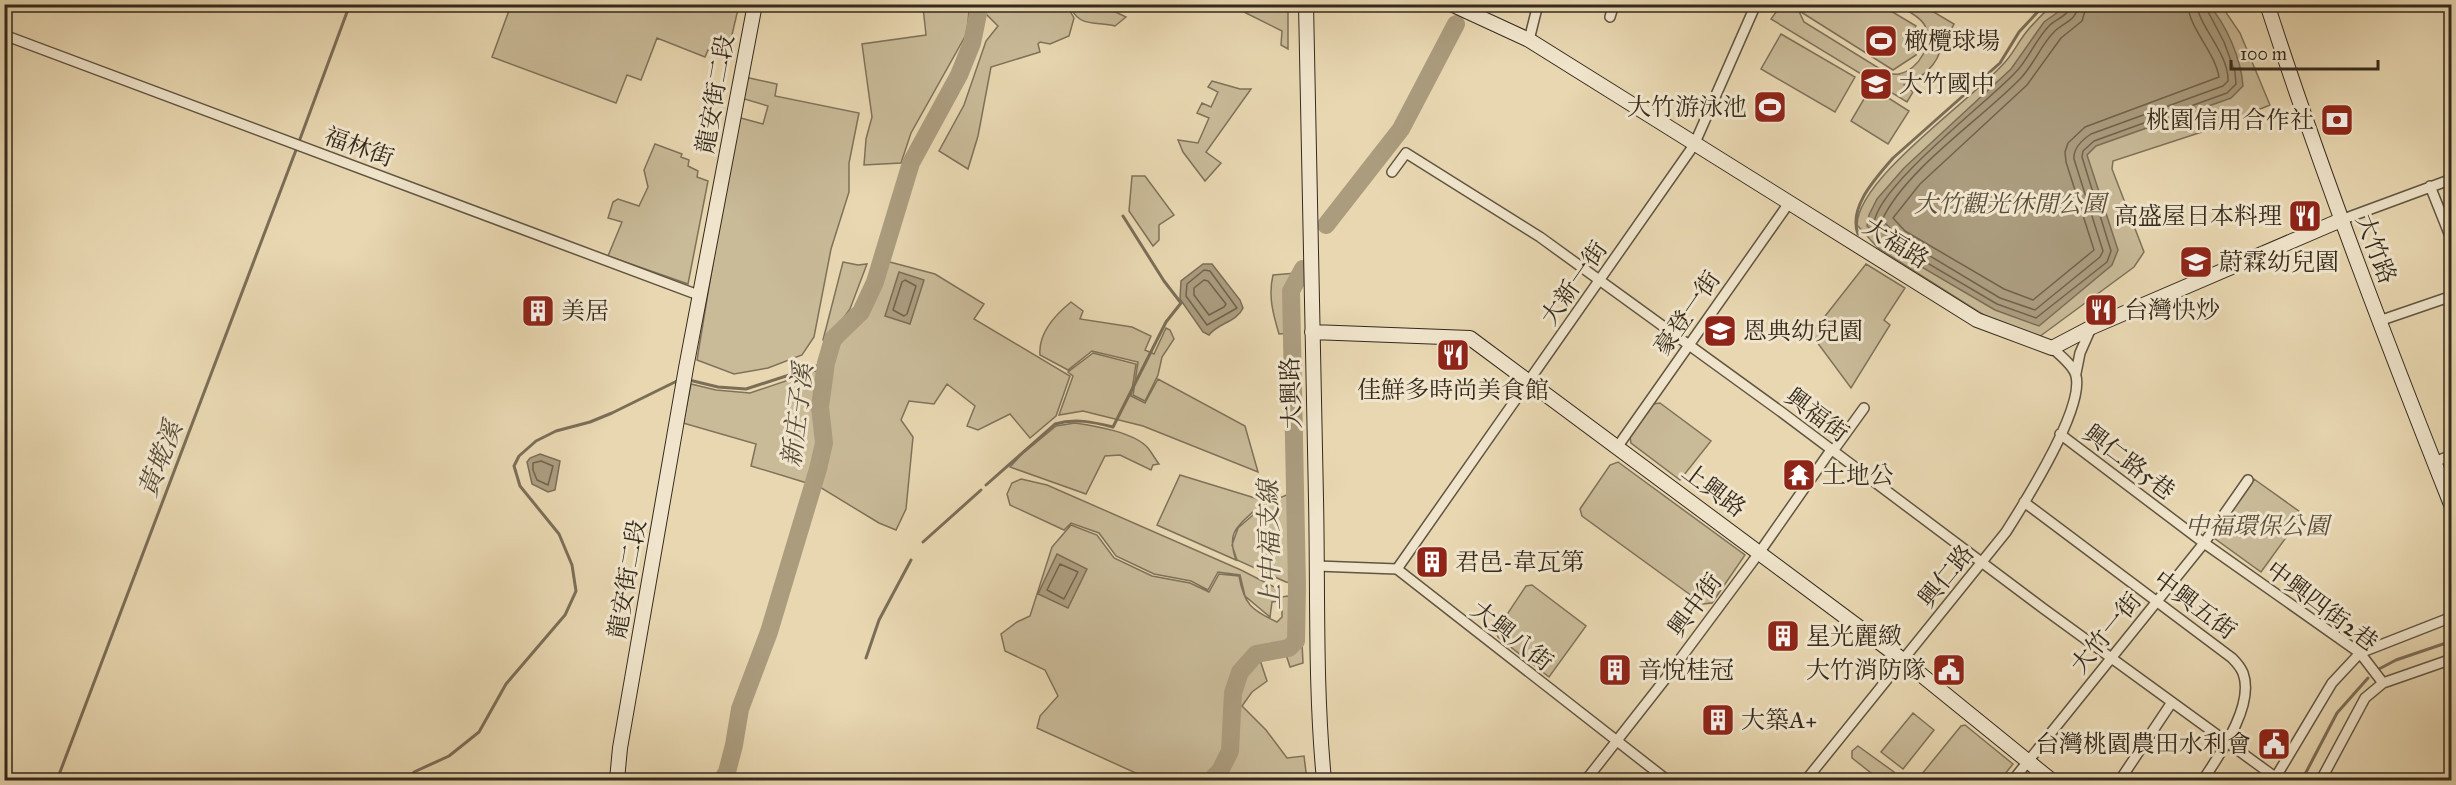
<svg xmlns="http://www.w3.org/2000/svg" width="2456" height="785" font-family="'IM FELL Great Primer','Noto Serif TC',serif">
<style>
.green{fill:#c9ba98;stroke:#7e725a;stroke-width:1.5}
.water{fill:#ab9c7e;stroke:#7b6e57;stroke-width:1.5}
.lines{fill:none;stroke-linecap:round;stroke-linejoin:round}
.shore{stroke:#70634d;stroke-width:1.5}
.stream{stroke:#7b6e57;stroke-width:3}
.river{stroke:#ab9c7e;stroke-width:18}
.street-casing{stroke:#615541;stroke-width:12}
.secondary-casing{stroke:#342a1c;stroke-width:16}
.street{stroke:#f0e5cc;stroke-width:9}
.secondary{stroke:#f0e5cc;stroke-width:14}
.labels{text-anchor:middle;stroke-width:6;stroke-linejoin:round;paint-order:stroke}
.poi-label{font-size:24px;fill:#342a1c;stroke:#f0e5cc;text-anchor:start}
.street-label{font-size:24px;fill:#342a1c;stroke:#f0e5cc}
.park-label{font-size:24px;font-style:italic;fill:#594e3b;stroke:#f0e5cc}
.water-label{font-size:26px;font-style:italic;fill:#584c39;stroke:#f0e5cc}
</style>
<rect width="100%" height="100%" fill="#e8d7b1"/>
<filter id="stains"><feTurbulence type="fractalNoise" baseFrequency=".00333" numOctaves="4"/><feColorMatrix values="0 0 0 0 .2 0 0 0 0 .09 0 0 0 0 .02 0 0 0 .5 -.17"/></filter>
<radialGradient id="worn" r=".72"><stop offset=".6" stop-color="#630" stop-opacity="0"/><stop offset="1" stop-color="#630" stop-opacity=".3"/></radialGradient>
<path class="green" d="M511 5V4L739 5 727 56 708 50 705 57 657 38 641 80 627 75 616 103 492 57Z
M987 5H1072L1070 11 1074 18 1069 36 1050 44 1040 42 1038 44 1040 52 991 67 978 136 968 169 939 151 964 105 986 41 998 26 985 13Z
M1075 5H1101L1126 17 1115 26C1100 21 1081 28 1072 10Z
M1236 5H1288V49L1281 45 1282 31 1246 13Z
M1779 5H1796L1804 22 1885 72C1889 73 1894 75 1899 74 1919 70 1935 42 1924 24 1918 15 1906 10 1897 5H1922L1954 24 1948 35 1940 31C1947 57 1926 77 1904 85L1913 92 1907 102 1771 19 1779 8Z
M1802 5H1881L1916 26V55L1893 70 1801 12Z
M2052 5H2221L2240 33 2270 105 2208 130 2113 161 2112 169 2144 252 2134 267 2039 337 1990 319 1878 248 1857 225C1858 177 1974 99 2006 61 2013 53 2018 43 2024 35 2032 24 2043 14 2052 5Z
M923 7 969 11 967 33 911 133 901 163 864 165 866 139 872 117 862 44 926 35Z
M1781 34 1855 77 1835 112 1761 69Z
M745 77 777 84 775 96 859 113 849 163V192L831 249 814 337 802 355 768 368 734 374 697 360 737 117 763 124 768 106 741 98Z
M1212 81 1240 89H1251L1206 152 1221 163 1205 181 1183 152 1178 140 1198 143 1209 118 1197 113 1202 103 1211 107 1218 92 1208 87Z
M1871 87 1909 111 1888 144 1851 121Z
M655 144 682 154 681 157 689 160 688 166 698 171 697 177 708 181 688 284 608 256 622 222 608 218 613 202 618 199 639 206 648 187 644 170Z
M1132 176H1145L1174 215 1159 225V240L1153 246 1129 211Z
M886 261 935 274 984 304 974 319 1070 376 1056 416 1030 438 1010 414 978 430 967 426 975 406 947 384 934 404 909 401 901 420 913 437 906 509 896 530 879 523 818 486 830 444 826 405 832 364 839 345 867 312 882 279Z
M843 262 858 265 867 264 850 309 826 342 823 340Z
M1866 264 1905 288 1884 320 1890 325 1851 388 1811 334Z
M1296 273 1294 333 1279 334C1273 314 1268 296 1273 275Z
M1071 302 1083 311 1080 319 1132 327 1151 336 1145 350 1154 354 1166 328 1170 330 1174 339 1162 357 1158 375 1145 401 1133 395 1138 362 1092 351 1068 370 1040 355C1038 334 1055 315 1071 302Z
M1093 353 1136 364 1131 396 1145 403 1158 379 1245 426 1258 472 1143 426 1083 411 1059 415 1073 376 1068 372Z
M818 370 812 407 817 445 807 483 751 466 756 444 683 423 691 384 716 390 750 393Z
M1660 403 1711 441 1680 480 1631 443 1630 437 1653 404Z
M1075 423C1095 426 1134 432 1148 448 1152 453 1155 459 1159 464L1153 465 1151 470 1120 455 1105 456 1086 494 1010 467 1021 455 1056 426Z
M1618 462 1745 555 1712 603 1703 604 1582 516 1580 509 1610 465Z
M1180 475 1268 502 1263 513 1254 511C1235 528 1227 534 1236 560L1157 525Z
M1021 479 1047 485 1241 570 1280 590 1279 601 1272 602 1270 617 1245 596 1240 575 1218 572 1208 590 1191 581 1154 574 1116 556 1099 533 1071 523 1064 530 1010 505 1007 494 1012 483Z
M2254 479 2303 514 2261 572 2214 538Z
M1291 493 1294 584 1286 582 1237 560 1232 545 1238 528 1253 515 1263 517 1270 502Z
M1071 525 1097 535 1114 558 1152 576 1190 583 1209 592 1219 574 1239 576C1244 604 1251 610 1277 622L1282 617V597L1287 596 1300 602 1303 663 1290 667 1283 645 1257 651 1267 681 1252 692 1242 706 1266 730 1287 758 1304 756 1307 780H1151L1037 728 1040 716 1058 696 1045 670 1005 651 1001 634 1017 622 1030 616 1052 547Z
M1532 585 1586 626 1549 677 1498 637 1496 631 1526 586Z
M1913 713 1934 730 1903 769 1881 752Z
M1965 725 2013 764 2000 780 1947 779 1917 780 1961 726Z
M1858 746 1894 772 1896 776 1894 780H1880L1852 758V751Z"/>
<path class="water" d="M2208 4C2227 25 2241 59 2243 86L2231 98 2096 146 2087 155 2118 250 2112 265 2039 326 1995 310 1891 249 1867 226 1869 215 1877 199 1904 168 2011 69 2044 22 2068 5Z
M1203 264H1212L1240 300 1243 308C1237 322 1218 323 1209 335L1203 332 1180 299 1181 281Z
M899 272 924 280 910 324 885 316Z
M540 454 560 461 555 490 548 492 532 484 527 462 530 458Z
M1057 554 1087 569 1068 608 1038 594Z"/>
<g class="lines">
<path class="shore" d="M2071 4C2070 15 2056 19 2049 26 2035 40 2028 61 2014 74 1984 105 1879 185 1874 223L1895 244 1997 304 2036 318 2107 262 2111 251 2082 157 2083 151 2094 141 2227 93 2236 84 2235 72 2224 42 2204 4
M2078 4C2078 19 2065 22 2055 31 2041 44 2034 65 2020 79 1979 121 1907 168 1882 220L1900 238 2000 298 2035 310 2100 257 2103 251 2074 159C2073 148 2082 140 2091 134L2223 86 2228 81C2229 53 2198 26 2197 4
M2087 4 2082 21 2061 38 2027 85 1920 184 1893 218 1905 231 2004 289 2033 300 2094 250 2066 162 2065 152 2068 143 2085 127 2219 77C2215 52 2188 27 2188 4
M1204 270 1210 271 1237 308 1207 325 1186 296 1187 284Z
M905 280 916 286 907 314 904 316 893 310 902 282Z
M1204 280 1208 281 1226 304 1224 307 1209 315 1194 295V288Z
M541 461 553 466 548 485 537 480 533 470V463Z
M1060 564 1078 572 1064 599 1047 590Z"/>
<path class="stream" d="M4 27 13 4
M300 139 350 4
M1858 234C1848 207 1876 178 1893 158L2000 63 2019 32 2045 4
M689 380 718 387 746 389 826 363
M986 485 1055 424C1075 418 1093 422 1113 427L1166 322 1181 303 1164 281 1123 216
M923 542 981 490
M866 658 879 620 911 560
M2379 669 2396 660 2452 641
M57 780 296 150
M409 780 414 772 449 756 479 732 506 684 565 615 576 591 572 565 559 534 520 486 514 466 519 456 536 441 556 431 590 422 612 413 679 380
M2302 780 2337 713 2368 678"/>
<path class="river" d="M1326 225 1401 129 1456 24
M722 780 727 772 734 745 740 709 769 632 818 469 824 443 820 407 826 363 833 339 861 312 875 282 911 163 959 75 972 43 980 4
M1211 780 1220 771 1230 751 1233 693 1240 672 1256 654 1289 648 1296 641 1297 586 1291 291 1303 269"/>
<g class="street-casing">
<path id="street" d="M1610 17 1614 4
M4 35 701 296
M1529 40 1538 4
M1392 172 1406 153 1540 237 1780 411 2044 609 2275 777
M2430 186 2452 241
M2341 220 2452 179
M2379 321 2452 296
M2076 373 2080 353 2091 328
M2060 434 2204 543 2360 653 2383 683
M1618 446 1789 203
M1833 451 1864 408
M2434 462 2452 455
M2024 502 2232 658C2236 662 2241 668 2243 673 2255 705 2220 754 2203 780
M1317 566 1397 569 1667 780
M1397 569 1694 145 1756 4
M1586 780 1666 678 1759 553 1831 450
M1806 780 2006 532C2025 502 2084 409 2076 376 2074 366 2060 355 2052 348
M2013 780 2204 543 2248 480
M2120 780 2172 702
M2274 780 2332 683 2360 653 2452 617
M2321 780 2365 698 2383 683 2452 659"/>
</g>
<g class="secondary-casing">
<path id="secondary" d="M1306 4C1309 169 1313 334 1316 499 1318 593 1315 687 1324 780
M1451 4 1529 40 1977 320 2052 348 2092 327 2341 220
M2267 4C2322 174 2386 341 2452 507
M1312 332 1470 338 1903 660 2051 780
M617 780 620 748 686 368 755 4"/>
</g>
<use href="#street" class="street"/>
<use href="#secondary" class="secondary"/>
</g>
<defs>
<g id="stadium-square" transform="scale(1.725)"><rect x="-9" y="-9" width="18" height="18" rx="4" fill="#8f2418" stroke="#f0e5cc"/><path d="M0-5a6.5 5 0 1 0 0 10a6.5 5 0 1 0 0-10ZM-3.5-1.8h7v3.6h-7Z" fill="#fff"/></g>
<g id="school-square" transform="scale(1.725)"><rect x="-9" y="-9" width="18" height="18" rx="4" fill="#8f2418" stroke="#f0e5cc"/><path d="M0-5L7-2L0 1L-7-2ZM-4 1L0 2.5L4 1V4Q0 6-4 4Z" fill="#fff"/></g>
<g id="bank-square" transform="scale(1.725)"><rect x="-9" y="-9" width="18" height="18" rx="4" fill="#8f2418" stroke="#f0e5cc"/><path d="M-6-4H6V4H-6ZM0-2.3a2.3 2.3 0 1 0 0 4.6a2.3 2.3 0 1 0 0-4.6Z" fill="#fff"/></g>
<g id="restaurant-square" transform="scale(1.725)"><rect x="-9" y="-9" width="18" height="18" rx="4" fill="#8f2418" stroke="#f0e5cc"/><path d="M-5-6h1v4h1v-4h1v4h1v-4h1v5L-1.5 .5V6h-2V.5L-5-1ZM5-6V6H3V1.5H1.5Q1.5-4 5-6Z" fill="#fff"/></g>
<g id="building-square" transform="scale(1.725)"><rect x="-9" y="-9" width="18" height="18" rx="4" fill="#8f2418" stroke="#f0e5cc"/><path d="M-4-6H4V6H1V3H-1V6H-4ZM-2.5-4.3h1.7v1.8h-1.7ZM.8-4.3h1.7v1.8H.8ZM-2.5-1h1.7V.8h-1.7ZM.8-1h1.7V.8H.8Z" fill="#fff"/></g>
<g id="temple-square" transform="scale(1.725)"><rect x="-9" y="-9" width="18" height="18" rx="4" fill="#8f2418" stroke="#f0e5cc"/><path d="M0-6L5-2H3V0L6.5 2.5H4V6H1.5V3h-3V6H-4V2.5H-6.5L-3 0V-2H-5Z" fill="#fff"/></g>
<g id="civic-square" transform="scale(1.725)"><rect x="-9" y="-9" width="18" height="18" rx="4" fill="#8f2418" stroke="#f0e5cc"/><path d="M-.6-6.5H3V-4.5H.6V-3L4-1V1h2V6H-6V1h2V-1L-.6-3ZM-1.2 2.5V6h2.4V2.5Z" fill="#fff"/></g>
</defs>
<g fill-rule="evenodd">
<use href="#stadium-square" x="1881" y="41"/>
<use href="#school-square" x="1876" y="84"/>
<use href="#stadium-square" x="1770" y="107"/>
<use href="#bank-square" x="2337" y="120"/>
<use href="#restaurant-square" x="2305" y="216"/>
<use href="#school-square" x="2196" y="262"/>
<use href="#restaurant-square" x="2101" y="310"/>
<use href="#building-square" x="538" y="311"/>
<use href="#school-square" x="1720" y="331"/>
<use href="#restaurant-square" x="1453" y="355"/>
<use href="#temple-square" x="1799" y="475"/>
<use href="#building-square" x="1432" y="562"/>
<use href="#building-square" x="1783" y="636"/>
<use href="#building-square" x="1615" y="670"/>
<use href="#civic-square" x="1949" y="670"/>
<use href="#building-square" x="1718" y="720"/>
<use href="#civic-square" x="2274" y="744"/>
</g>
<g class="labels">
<g class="poi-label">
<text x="1904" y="49">橄欖球場</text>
<text x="1899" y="92">大竹國中</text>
<text x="1747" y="115" text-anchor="end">大竹游泳池</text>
<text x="2314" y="128" text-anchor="end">桃園信用合作社</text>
<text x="2282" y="224" text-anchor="end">高盛屋日本料理</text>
<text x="2219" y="270">蔚霖幼兒園</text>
<text x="2124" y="318">台灣快炒</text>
<text x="561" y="319">美居</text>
<text x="1743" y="339">恩典幼兒園</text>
<text x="1453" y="398" text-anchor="middle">佳鮮多時尚美食館</text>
<text x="1822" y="483">土地公</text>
<text x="1455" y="570">君邑-韋瓦第</text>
<text x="1806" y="644">星光麗緻</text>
<text x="1638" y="678">音悅桂冠</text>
<text x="1926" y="678" text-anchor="end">大竹消防隊</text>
<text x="1741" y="728">大築A+</text>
<text x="2251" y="752" text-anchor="end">台灣桃園農田水利會</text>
</g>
<g class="street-label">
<text transform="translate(715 94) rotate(-80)" y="8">龍安街二段</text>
<text transform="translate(359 147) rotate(20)" y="8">福林街</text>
<text transform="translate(1896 243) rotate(32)" y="8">大福路</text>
<text transform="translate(2376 249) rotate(69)" y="8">大竹路</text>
<text transform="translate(1574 283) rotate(-55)" y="8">大新一街</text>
<text transform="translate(1687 313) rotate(-55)" y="8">豪登一街</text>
<text transform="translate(1291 393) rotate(-92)" y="8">大興路</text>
<text transform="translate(1817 415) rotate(37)" y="8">興福街</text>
<text transform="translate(2129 462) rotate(37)" y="8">興仁路5巷</text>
<text transform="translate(1714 490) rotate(37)" y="8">上興路</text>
<text transform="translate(1946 576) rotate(-51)" y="8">興仁路</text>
<text transform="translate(627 579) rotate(-80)" y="8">龍安街二段</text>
<text transform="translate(1695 605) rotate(-53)" y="8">興中街</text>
<text transform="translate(2195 605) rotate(37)" y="8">中興五街</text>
<text transform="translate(2322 606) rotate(37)" y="8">中興四街2巷</text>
<text transform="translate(2106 633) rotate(-51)" y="8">大竹一街</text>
<text transform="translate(1512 636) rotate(38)" y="8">大興八街</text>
</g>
<g class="park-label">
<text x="2010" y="212">大竹觀光休閒公園</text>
<text x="2257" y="534">中福環保公園</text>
</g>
<g class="water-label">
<text transform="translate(797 415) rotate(-83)" y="9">新庄子溪</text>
<text transform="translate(160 459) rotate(-69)" y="9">黃墘溪</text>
<text transform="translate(1269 545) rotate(-91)" y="9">上中福支線</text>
</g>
</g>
<rect width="2456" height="785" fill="none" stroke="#e8d7b1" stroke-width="24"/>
<rect x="6" y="6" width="2444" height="773" fill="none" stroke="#342a1c" stroke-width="3"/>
<rect x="12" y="12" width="2432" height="761" fill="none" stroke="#342a1c" stroke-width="1.5"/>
<path d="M2231 60v9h147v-9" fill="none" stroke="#342a1c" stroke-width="3"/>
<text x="2240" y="60" font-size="18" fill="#342a1c" stroke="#f0e5cc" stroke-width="4.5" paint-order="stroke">100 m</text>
<rect width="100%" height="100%" filter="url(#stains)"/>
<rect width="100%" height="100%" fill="url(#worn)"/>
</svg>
